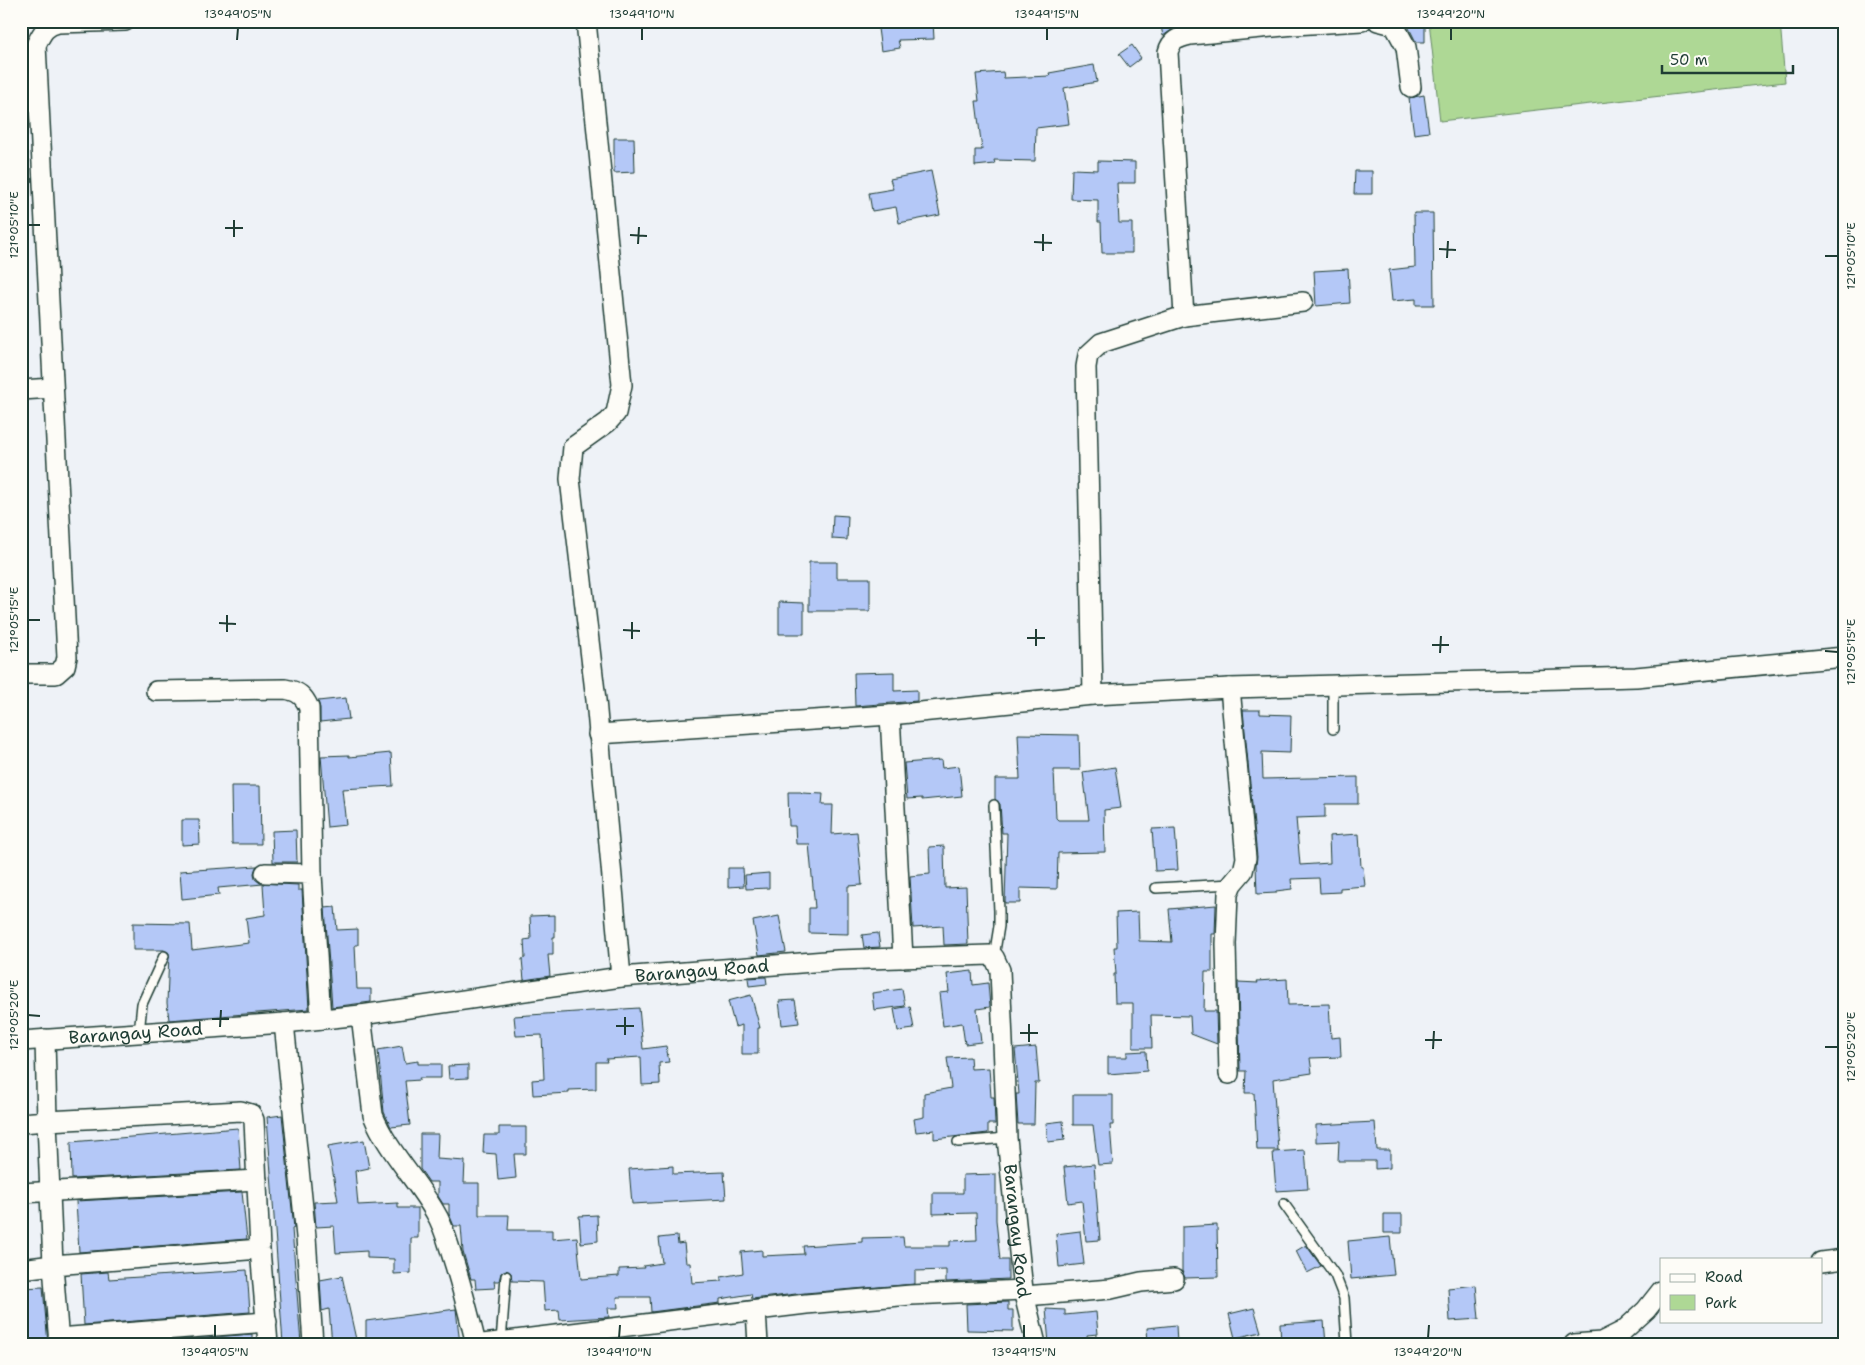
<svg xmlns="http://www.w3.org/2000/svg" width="1865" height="1365" font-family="'Shantell Sans',sans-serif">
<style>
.green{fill:#aed895;stroke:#668a64}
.building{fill:#b4c8f7;stroke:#1f3d34}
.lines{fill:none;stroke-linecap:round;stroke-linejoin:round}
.lane-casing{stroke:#1f3d34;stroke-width:12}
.street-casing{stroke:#1f3d34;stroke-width:22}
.lane{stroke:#fdfcf7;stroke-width:9}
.street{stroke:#fdfcf7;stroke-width:19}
.ticks{fill:none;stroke:#1f3d34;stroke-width:2}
.labels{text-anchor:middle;stroke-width:4;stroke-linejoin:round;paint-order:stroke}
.street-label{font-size:18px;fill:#1f3d34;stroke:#fdfcf7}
.neatline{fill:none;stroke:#1f3d34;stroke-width:2}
.ticks-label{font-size:12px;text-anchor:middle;fill:#1f3d34}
</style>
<rect width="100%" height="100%" fill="#eef2f7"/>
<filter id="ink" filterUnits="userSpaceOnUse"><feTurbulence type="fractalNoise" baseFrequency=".02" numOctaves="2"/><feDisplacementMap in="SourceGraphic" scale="10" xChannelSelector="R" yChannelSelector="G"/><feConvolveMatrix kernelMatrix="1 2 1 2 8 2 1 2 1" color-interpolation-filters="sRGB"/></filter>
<g filter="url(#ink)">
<path class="green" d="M1429 21H1780L1785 82 1440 121Z"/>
<path class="building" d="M877 21 933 22 934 39 898 40 900 48 881 51Z
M1160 21H1186L1187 24 1173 29 1163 36Z
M1407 24H1425V42H1416Z
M1132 45 1141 58 1129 67 1119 54Z
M1094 65 1097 82 1064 88 1069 124 1036 128 1035 161 994 160 995 164 975 166V150H982L976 101H979L976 74 1003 72 1004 78 1050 76 1049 73Z
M1424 95 1429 132 1414 134 1409 98Z
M614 138H634L635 172 614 173Z
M1098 161 1135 162V183H1117L1119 223H1132V253H1102L1101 222H1098V200L1071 199 1072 169 1098 170Z
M931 171 940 215 899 223 896 207 872 211 869 193 893 189 890 179Z
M1355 171H1372V194H1354Z
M1414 213H1433L1434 305H1416V299L1392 301 1389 270 1415 267Z
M1348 269 1350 303 1316 306 1314 271Z
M833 515 848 516 847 540 832 539Z
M809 562H837V578H870V611H809Z
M779 602 804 603V634H779Z
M894 672V691L917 690V701L855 706 854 673Z
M346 698 349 719 320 722V708L318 701Z
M1243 710H1260V714L1291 715 1290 753 1262 752 1263 779 1358 777V804H1325V817L1296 818 1300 865 1330 863 1329 836 1359 834 1361 867H1363L1365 886 1340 888V892L1320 893 1319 878 1291 879 1292 889 1276 891V893L1257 894 1256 865 1257 857Z
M1018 734 1079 735 1080 770H1054L1056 818 1058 820H1089L1083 772 1115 767 1121 808 1104 810 1105 852 1058 853 1057 889 1020 888V903H1005L1007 833H1002L1000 804 995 799V779H1020Z
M391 753 393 786 342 789 346 825 327 827 321 756 349 755V757Z
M941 760 942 768 959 766 962 796 922 800V798L907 799 904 763Z
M231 786H260L261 844H232Z
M788 792H801L802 793 823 794 822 805H833L832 834 857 832 862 885 848 886V934L809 933V908H815L809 844H796L795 826H789Z
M182 820H199L200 844 182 845Z
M1175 828 1178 870 1155 871 1152 829Z
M296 830 297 862H273L272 831Z
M944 846 945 888 966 887 968 944 944 945 943 926 913 928 910 876 930 874 929 847Z
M257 866 254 873 255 879 260 883 298 885V890H302L309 1009 169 1020 167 1003 169 953 164 950H133V923L190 924 192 950 249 943 246 918 265 915 263 884 218 888 219 895 182 899 180 871Z
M728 868H743L744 886 728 887Z
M769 873V888L746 889 745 875Z
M1216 905 1215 934H1212V972H1205L1204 1011H1216L1217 1044 1191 1034 1190 1016 1151 1015 1152 1048H1133V1003H1115L1114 974H1116L1114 947H1117L1116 913 1138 912 1139 941 1172 942 1169 909Z
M335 907 337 930 358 929V945H355L357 989H371V1002L332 1007 325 908Z
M555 915V937H553V955H548L550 976 524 980 522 959 525 958 524 940 531 939 530 916Z
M779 916 786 952 759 955 753 921Z
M878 933 880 947 864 948 862 935Z
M972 971 973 985 988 983 990 1007 977 1009 981 1042 965 1044 962 1023 943 1026 939 993 949 992 947 974Z
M766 977 767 984 749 986 748 978Z
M1287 979 1288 1005 1329 1004 1331 1038 1340 1037 1341 1057 1310 1058 1312 1073 1273 1079 1278 1150H1257L1254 1093H1245L1246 1071H1240L1238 982 1258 983 1257 981Z
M902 989 905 1006 874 1010 872 993Z
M751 995 760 1028H758V1054H742V1025L735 1027 728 1001Z
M795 1000 799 1023 782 1025 779 1001Z
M910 1006 914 1029 898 1031 894 1009Z
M639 1008 643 1049 666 1046 669 1062 659 1063 660 1084 642 1085 641 1057 606 1059 607 1062H596V1089L569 1090V1093L533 1095 532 1080 544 1079 542 1035 516 1036 514 1016Z
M402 1046 405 1063 418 1061V1064H441V1078H419L420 1080 405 1081 410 1125 391 1127 384 1112 378 1050Z
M1036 1047 1039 1083H1035L1034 1124H1018L1016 1094H1019L1015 1049Z
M1146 1051 1147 1071 1108 1074V1057H1127V1052Z
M970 1057 971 1069 989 1068 991 1097H994L995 1124H988V1133L934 1139V1130L916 1132 914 1119 924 1117V1093L951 1088 947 1058Z
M468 1065V1078L449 1079 448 1066Z
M1073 1095H1113V1125H1110L1113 1164 1098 1165 1093 1125H1073Z
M282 1115 294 1228 292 1229 301 1344H283L267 1117Z
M1063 1121 1065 1140 1048 1142 1046 1123Z
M1375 1122 1377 1150H1390V1168L1375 1169V1161H1338L1339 1141 1316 1142V1125Z
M499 1127H526V1154H514L516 1178 498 1180 496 1154 483 1153 484 1135H499Z
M238 1128 241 1170 72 1179 71 1142Z
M420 1134H438L437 1159 465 1161 464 1183H479V1215H509L508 1230H552V1239L577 1237 581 1279 619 1276V1269L644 1268 643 1266 662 1263 659 1238 677 1236 678 1244 684 1243 686 1263H690L692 1283 721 1281V1277L743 1273 741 1252 762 1250V1256L804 1254 803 1246 862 1242V1238L903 1237 904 1246H950V1241L977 1240 976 1213 933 1214V1193H963V1175L996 1174V1220L1000 1260H1008V1279L946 1282V1270L915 1271V1284L805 1293 752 1299 751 1294 720 1299V1303L651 1312 650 1297H617L618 1308H608L609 1317 560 1320 559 1310 545 1311 543 1282 512 1281 511 1273 506 1270 501 1273 499 1281H494L495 1288 476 1289 475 1279H471L463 1252 461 1226H454L449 1214V1204H443L438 1196V1182H429L420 1169Z
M364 1140 369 1168 355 1171 358 1205 398 1203V1208H418V1238H411V1273L394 1274V1259L367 1258V1251L336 1253 334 1226 316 1227 314 1202 338 1201 328 1146Z
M1305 1150 1308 1189 1276 1191 1273 1152Z
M1094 1164 1100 1240 1086 1241 1082 1201 1068 1203 1064 1167Z
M673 1166V1174L724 1172 726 1199 632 1204 629 1169Z
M242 1192 247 1239 79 1252 76 1201Z
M1384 1214H1402V1233H1384Z
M597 1215 598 1241 581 1243 579 1216Z
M1217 1225 1218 1277 1185 1278 1182 1271V1227Z
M1080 1231 1084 1264 1059 1267 1056 1234Z
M1390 1237 1394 1275 1351 1279 1348 1241Z
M1306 1245 1321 1266 1307 1273 1296 1251Z
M247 1270 250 1312 84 1325 81 1274 108 1272 109 1279Z
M342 1276 357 1344H332L329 1309 322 1311 320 1280Z
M1476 1285 1479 1319 1450 1321 1448 1288Z
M43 1287 48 1344H23L21 1288Z
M1008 1302V1310H1013V1331L967 1330 966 1304Z
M1254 1308 1261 1332 1235 1338 1229 1314Z
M456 1309 460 1344H366V1321Z
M1046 1309 1065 1310V1315L1096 1312 1098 1334 1087 1335 1088 1344H1049Z
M1324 1321 1326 1344H1281L1280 1324Z
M1176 1325 1177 1344H1148L1147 1328Z
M252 1334V1344H130Z"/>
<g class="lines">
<g class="lane-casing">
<path id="lane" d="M1333 686V729
M994 805 999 911V926L994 957
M1156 888 1232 884
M139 1033 142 1004 164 956
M958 1142 1007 1138
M1284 1204 1335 1275 1344 1298 1347 1344
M501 1342 506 1276"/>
</g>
<g class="street-casing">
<g id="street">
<path d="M586 21 622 385 616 413 608 422 573 447 570 479 596 700 621 977"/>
<path d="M1378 21 1394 25 1406 47 1411 87"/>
<path d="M1184 316 1168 52C1171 40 1178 38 1190 35L1294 25 1362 21"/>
<path d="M21 390 53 388"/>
<path d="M21 674H56L65 666 67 657 36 45C42 33 45 26 58 23L125 21"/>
<path d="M156 691 285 689C298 691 304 696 309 708L312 874"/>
<path d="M1093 695 1086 367 1088 355 1101 343 1184 316 1303 302"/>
<path d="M598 734 890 715"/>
<path d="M265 873 312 874 321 1019"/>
<path d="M903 958 890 715 1093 695 1230 688 1636 677 1844 657"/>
<path d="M361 1015 373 1115C387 1150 416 1179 435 1212 444 1226 448 1243 453 1259 462 1287 469 1315 476 1344"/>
<path d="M284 1023 306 1237 313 1344"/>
<path id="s1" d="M21 1041 284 1023 361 1015 621 977 838 960 990 955 994 957 1000 970 1007 1138 1023 1290 1036 1344"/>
<path d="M1229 1074 1226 944 1228 894 1232 884 1243 871 1246 858 1230 688"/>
<path d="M21 1123 47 1121 45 1039"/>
<path d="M21 1193 257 1180"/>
<path d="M260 1249 53 1265 47 1121 241 1111 251 1114 254 1120 260 1249 268 1344"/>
<path d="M1821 1262 1844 1259"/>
<path d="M21 1269 53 1265 59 1344"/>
<path d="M1025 1296 1111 1289 1141 1282 1174 1279"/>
<path d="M756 1311 758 1344"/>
<path d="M58 1338 267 1322"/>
<path d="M483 1344 806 1304 911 1295 1023 1290"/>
<path d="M1574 1344 1601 1342 1623 1331 1646 1310 1661 1291"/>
</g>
</g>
<use href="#lane" class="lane"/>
<use href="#street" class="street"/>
</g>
</g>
<path class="ticks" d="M237 40 238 28M642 40V28M1047 40V28M1451 40V28M28 225H40M225 228H243M630 235 647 236M234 237V220M1034 242 1052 243M638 244 639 227M1439 249 1456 250M1043 251V234M1825 256H1838M1447 258 1448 241M28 620H40M219 623 236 624M623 630 640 631M227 632V615M1027 638H1045M632 639V622M1432 645H1449M1036 646V629M1825 651 1838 652M1440 653 1441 636M28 1015 40 1016M212 1019H229M616 1026H634M220 1027 221 1010M1020 1033H1038M625 1035V1017M1425 1040H1442M1029 1042V1024M1825 1047H1838M1433 1049 1434 1031M215 1338V1325M619 1338 620 1325M1024 1338V1325M1428 1338 1429 1325"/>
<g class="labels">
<g class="street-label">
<text dy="6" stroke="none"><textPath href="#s1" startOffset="685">Barangay Road</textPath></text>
<text dy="6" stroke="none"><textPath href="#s1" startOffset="115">Barangay Road</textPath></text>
<text dy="6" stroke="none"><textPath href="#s1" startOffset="1254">Barangay Road</textPath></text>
</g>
</g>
<rect width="1865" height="1365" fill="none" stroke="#fdfcf7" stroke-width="55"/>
<rect x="1660" y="1258" width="162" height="65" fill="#fdfcf7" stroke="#a4b0a9"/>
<rect x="1670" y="1274" width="25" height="8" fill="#fdfcf7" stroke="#a4b0a9"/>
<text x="1705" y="1282" font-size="15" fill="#1f3d34">Road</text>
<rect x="1670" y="1295" width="25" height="15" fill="#aed895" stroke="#a4b0a9"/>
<text x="1705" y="1308" font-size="15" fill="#1f3d34">Park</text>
<path d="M1662 65v8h131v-8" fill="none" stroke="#1f3d34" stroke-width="2.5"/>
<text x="1670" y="65" font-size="15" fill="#1f3d34" stroke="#fdfcf7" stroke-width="4" paint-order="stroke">50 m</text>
<rect x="28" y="28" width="1810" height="1310" class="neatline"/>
<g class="ticks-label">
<text x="238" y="18">13°49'05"N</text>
<text x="642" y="18">13°49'10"N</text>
<text x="1047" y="18">13°49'15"N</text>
<text x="1451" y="18">13°49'20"N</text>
<text transform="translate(14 225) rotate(-90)" y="4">121°05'10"E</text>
<text transform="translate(1851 256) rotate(-90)" y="4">121°05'10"E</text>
<text transform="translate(14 620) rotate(-90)" y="4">121°05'15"E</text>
<text transform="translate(1851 652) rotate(-90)" y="4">121°05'15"E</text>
<text transform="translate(14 1015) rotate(-90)" y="4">121°05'20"E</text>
<text transform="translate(1851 1047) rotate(-90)" y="4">121°05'20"E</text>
<text x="215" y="1356">13°49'05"N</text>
<text x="619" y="1356">13°49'10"N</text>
<text x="1024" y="1356">13°49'15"N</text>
<text x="1428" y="1356">13°49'20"N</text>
</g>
</svg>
